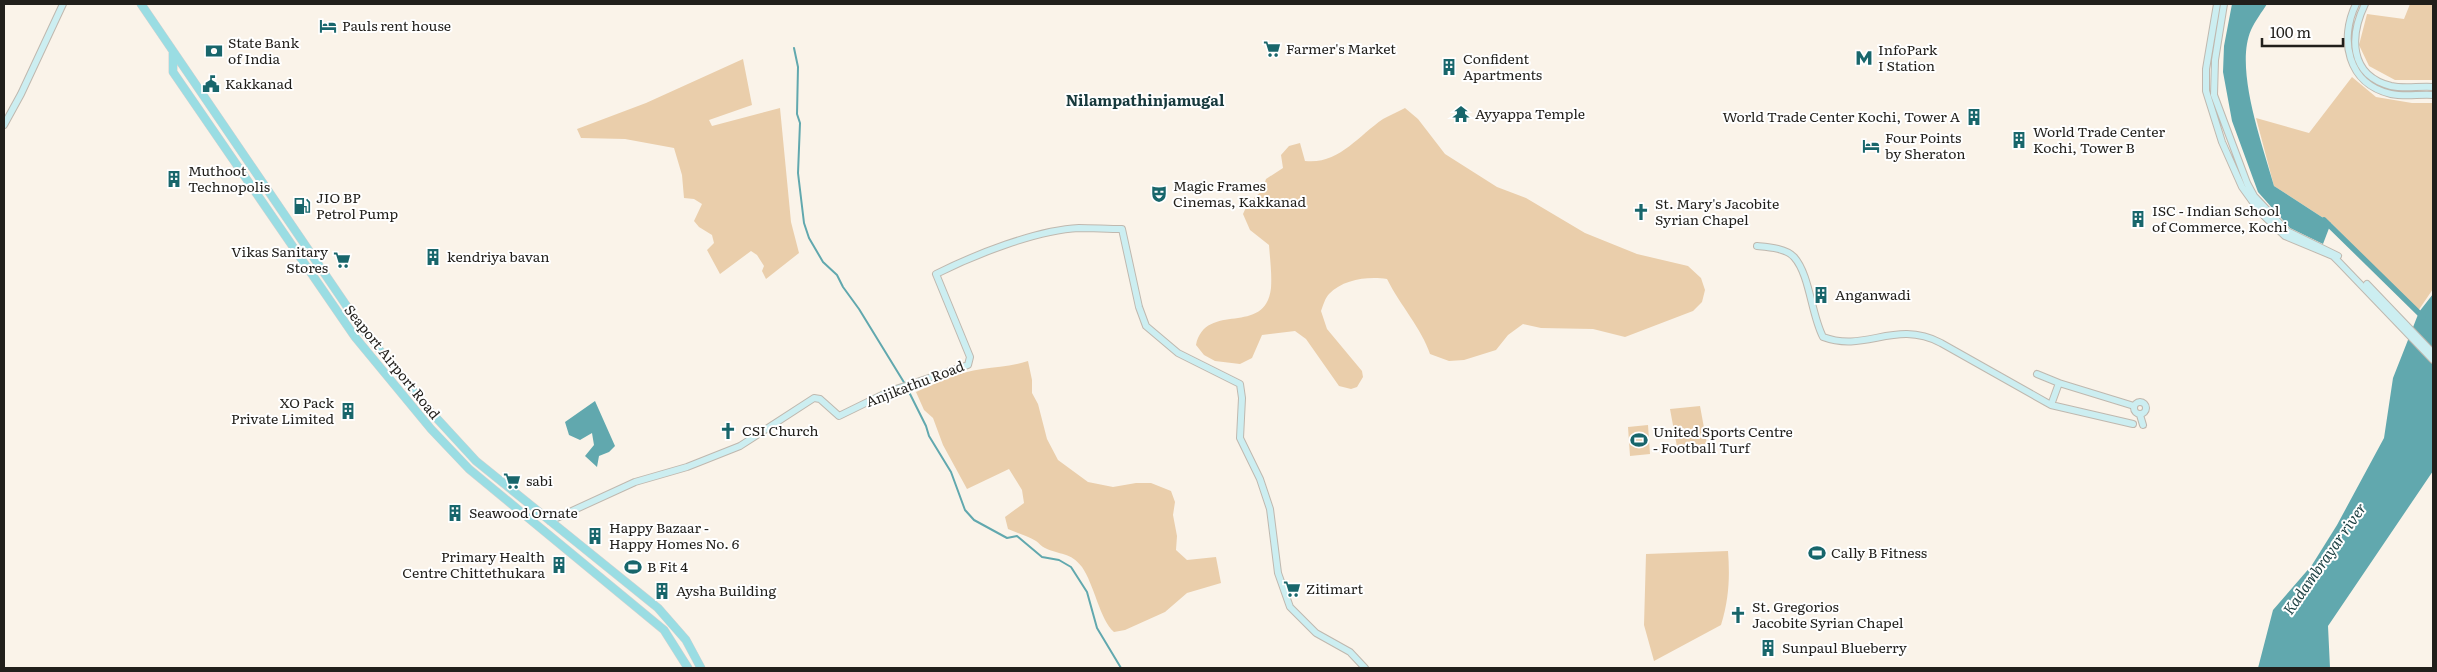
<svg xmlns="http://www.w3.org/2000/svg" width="2437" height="672" font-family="Literata,serif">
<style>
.green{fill:#eaceab}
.water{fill:#61a8ae}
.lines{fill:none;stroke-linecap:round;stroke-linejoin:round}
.stream{stroke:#61a8ae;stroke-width:2}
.canal{stroke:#61a8ae;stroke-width:5.5}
.secondary-casing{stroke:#bfb8af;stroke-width:8}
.primary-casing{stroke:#d3d2d1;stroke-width:9}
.secondary{stroke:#cceef1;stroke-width:6}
.primary{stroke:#9adde3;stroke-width:8}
.labels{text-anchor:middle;stroke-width:4;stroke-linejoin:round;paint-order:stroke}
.poi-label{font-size:14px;fill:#211f1b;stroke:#fff;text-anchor:start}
.street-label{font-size:14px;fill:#211f1b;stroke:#fff}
.neighbourhood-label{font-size:15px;font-weight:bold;fill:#17393c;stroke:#fff}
.water-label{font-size:15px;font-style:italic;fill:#1b3f41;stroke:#fff}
</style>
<rect width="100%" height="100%" fill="#faf3e9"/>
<path class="green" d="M2410 4H2433V80H2395L2369 66 2359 45 2367 14 2404 19Z
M743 59 752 105 709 120 712 126 780 108 791 222 799 253 766 279 762 271 764 266 757 255 751 251 720 274 707 250 714 243 712 235 699 227 694 221 702 204 694 199 684 198 682 175 674 148 625 139 581 138 577 129 646 103Z
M2352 77 2376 97 2412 103H2433V289L2418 311 2331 223 2274 186 2256 118 2309 133Z
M1405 108 1418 119 1445 154 1497 187 1526 198 1585 233 1637 254 1688 266 1701 278 1705 290 1702 302 1693 311 1625 337 1593 329 1541 328 1523 324 1508 335 1496 350 1464 360 1449 361 1430 354C1422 329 1400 305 1387 279 1369 276 1343 279 1329 294 1325 298 1323 306 1321 311L1327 329 1362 371 1363 377 1357 387 1351 389 1339 386 1306 339 1295 331 1262 335 1252 358 1240 364 1215 361 1204 355 1196 345C1206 300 1265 338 1271 288 1272 274 1270 259 1269 245L1250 230 1243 214 1248 203 1262 191 1266 179 1283 168 1281 155 1289 146 1300 143 1305 161C1338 165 1358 136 1383 119 1390 115 1398 112 1405 108Z
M1028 361 1032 380V393L1038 404 1047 439 1058 460 1088 482 1113 487 1136 483H1151L1171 491 1175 502 1173 515 1177 536 1176 550 1187 560 1216 557 1221 583 1187 593 1165 612 1125 630 1114 632C1100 620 1094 584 1082 567 1071 552 1059 555 1045 548 1042 547 1039 543 1036 541 1028 536 1017 533 1008 529L1005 517 1024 503 1022 490 1009 469 967 489 943 445 933 418 924 410 916 392C937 383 959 372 982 369 998 367 1013 366 1028 361Z
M1700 406 1707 444 1677 447 1670 409Z
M1648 425 1650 454 1630 456 1628 427Z
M1728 551C1730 577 1729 599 1721 625L1654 661 1644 625 1646 554Z"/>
<path class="water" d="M2232 4H2267C2262 12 2255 21 2251 30 2234 69 2263 146 2274 186L2331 223 2323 244 2290 228 2258 192 2232 121 2223 72 2224 46Z
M2433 294V471L2328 626 2330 668H2258L2273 610 2312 565 2337 525 2384 438 2393 378 2419 312Z
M595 401 615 446 609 452 599 456 597 467 585 456 594 445 592 433 580 440 569 435 565 422Z"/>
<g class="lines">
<path class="stream" d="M794 48 798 67 797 114 800 123 798 173 804 223 809 238 823 262 837 275 843 287 859 309 905 384
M907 388 926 426 929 436 951 472 965 510 974 520 1007 538 1017 536 1042 557 1059 560 1071 567 1087 592 1097 628 1121 668"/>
<path class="canal" d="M2324 220 2423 317"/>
<g class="secondary-casing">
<path id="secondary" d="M2217 4 2206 69V91L2222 142 2242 187 2260 212 2285 236 2333 256 2339 262 2433 360
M2224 4 2215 60 2214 95 2247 183 2254 196 2287 231 2338 256
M2356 4C2339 39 2347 84 2391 94 2405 97 2419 94 2433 95
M2365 4C2350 35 2348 75 2391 86 2404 89 2419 86 2433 87
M4 125 21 94 63 4
M1757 246C1768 247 1786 248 1794 257 1810 275 1811 314 1823 337 1866 353 1895 319 1941 343L2051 405 2133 424
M2367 284 2433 353
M2037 374 2059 383
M2134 408a6 6 0 1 1 12 0a6 6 0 1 1-12 0Z
M2051 405 2059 383 2134 406
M2140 415 2143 425
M550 521 635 482 687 467 740 446 814 398 820 399 839 416 890 391 968 365 970 357 936 274C974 255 1036 230 1079 228 1093 228 1108 229 1122 229L1139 307 1146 326 1178 353 1240 384 1242 398 1240 438 1260 479 1270 509 1278 573 1290 607 1316 633 1350 652 1365 668"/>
</g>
<g class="primary-casing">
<path id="primary" d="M141 4 363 330 430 411 476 461 658 608 686 640 701 668
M173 53V72L355 337 431 429 469 469 664 630 688 668"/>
</g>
<use href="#secondary" class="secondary"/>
<use href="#primary" class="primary"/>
</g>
<defs>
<g id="hotel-bare" transform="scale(1.35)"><path d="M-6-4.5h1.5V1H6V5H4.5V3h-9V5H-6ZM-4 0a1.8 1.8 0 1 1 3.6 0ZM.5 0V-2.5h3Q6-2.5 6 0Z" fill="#18666b" stroke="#fff" stroke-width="2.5" paint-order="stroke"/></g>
<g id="supermarket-bare" transform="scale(1.35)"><path d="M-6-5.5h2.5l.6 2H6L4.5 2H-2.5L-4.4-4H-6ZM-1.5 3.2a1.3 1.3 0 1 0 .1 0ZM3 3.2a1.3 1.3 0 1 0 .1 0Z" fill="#18666b" stroke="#fff" stroke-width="2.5" paint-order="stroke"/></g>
<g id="bank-bare" transform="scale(1.35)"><path d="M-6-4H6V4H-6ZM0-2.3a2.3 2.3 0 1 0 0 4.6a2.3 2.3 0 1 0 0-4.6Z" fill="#18666b" stroke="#fff" stroke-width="2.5" paint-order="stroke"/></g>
<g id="metro-bare" transform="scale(1.35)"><path d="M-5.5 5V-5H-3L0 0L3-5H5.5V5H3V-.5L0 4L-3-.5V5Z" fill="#18666b" stroke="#fff" stroke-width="2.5" paint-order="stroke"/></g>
<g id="building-bare" transform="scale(1.35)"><path d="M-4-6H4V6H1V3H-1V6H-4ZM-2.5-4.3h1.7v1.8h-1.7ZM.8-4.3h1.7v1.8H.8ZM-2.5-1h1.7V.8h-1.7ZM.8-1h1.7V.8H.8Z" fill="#18666b" stroke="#fff" stroke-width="2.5" paint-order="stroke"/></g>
<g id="civic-bare" transform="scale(1.35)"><path d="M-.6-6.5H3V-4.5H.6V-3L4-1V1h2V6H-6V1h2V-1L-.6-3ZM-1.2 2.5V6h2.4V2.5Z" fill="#18666b" stroke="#fff" stroke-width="2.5" paint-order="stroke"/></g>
<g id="temple-bare" transform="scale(1.35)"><path d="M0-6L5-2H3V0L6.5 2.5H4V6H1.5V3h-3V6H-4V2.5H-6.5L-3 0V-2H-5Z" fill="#18666b" stroke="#fff" stroke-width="2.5" paint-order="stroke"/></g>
<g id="theatre-bare" transform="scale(1.35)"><path d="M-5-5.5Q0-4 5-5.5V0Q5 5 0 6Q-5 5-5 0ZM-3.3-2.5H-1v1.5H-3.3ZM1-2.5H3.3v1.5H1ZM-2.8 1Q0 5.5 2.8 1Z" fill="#18666b" stroke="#fff" stroke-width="2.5" paint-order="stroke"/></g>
<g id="fuel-bare" transform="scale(1.35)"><path d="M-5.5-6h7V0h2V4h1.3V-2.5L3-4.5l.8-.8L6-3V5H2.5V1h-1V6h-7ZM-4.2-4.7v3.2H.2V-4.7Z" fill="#18666b" stroke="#fff" stroke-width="2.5" paint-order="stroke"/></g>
<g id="church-bare" transform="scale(1.35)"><path d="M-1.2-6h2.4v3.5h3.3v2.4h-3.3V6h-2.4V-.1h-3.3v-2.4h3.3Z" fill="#18666b" stroke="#fff" stroke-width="2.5" paint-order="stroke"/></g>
<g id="stadium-bare" transform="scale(1.35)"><path d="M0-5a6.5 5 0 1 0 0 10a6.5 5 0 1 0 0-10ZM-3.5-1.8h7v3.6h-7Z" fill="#18666b" stroke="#fff" stroke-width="2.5" paint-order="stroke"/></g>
</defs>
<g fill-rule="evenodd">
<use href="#hotel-bare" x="328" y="26"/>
<use href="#supermarket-bare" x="1272" y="49"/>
<use href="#bank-bare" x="214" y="51"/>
<use href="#metro-bare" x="1864" y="58"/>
<use href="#building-bare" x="1449" y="67"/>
<use href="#civic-bare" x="211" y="84"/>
<use href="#temple-bare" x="1461" y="114"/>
<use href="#building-bare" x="1974" y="117"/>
<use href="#building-bare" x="2019" y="140"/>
<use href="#hotel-bare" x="1871" y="146"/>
<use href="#building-bare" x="174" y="179"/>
<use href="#theatre-bare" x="1159" y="194"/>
<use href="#fuel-bare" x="302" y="206"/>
<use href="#church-bare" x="1641" y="212"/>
<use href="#building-bare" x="2138" y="219"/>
<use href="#building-bare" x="433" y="257"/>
<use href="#supermarket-bare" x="342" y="260"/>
<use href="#building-bare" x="1821" y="295"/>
<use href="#building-bare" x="348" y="411"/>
<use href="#church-bare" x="728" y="431"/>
<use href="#stadium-bare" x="1639" y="440"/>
<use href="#supermarket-bare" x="512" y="481"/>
<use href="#building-bare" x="455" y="513"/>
<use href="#building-bare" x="595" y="536"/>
<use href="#stadium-bare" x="1817" y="553"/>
<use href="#building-bare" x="559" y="565"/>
<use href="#stadium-bare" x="633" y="567"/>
<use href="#supermarket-bare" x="1292" y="589"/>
<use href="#building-bare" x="662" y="591"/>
<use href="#church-bare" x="1738" y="615"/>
<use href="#building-bare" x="1768" y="648"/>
</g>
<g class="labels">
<g class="poi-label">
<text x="342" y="31">Pauls rent house</text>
<text x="228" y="48">State Bank<tspan x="228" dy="16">of India</tspan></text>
<text x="1286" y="54">Farmer's Market</text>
<text x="1878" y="55">InfoPark<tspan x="1878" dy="16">I Station</tspan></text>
<text x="1463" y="64">Confident<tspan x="1463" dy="16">Apartments</tspan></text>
<text x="225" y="89">Kakkanad</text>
<text x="1475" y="119">Ayyappa Temple</text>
<text x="1960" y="122" text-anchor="end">World Trade Center Kochi, Tower A</text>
<text x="2033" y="137">World Trade Center<tspan x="2033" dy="16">Kochi, Tower B</tspan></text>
<text x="1885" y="143">Four Points<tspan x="1885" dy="16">by Sheraton</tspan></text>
<text x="188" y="176">Muthoot<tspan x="188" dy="16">Technopolis</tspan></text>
<text x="1173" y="191">Magic Frames<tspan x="1173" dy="16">Cinemas, Kakkanad</tspan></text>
<text x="316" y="203">JIO BP<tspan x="316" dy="16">Petrol Pump</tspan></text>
<text x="1655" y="209">St. Mary's Jacobite<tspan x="1655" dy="16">Syrian Chapel</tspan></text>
<text x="2152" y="216">ISC - Indian School<tspan x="2152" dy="16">of Commerce, Kochi</tspan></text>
<text x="328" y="257" text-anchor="end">Vikas Sanitary<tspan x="328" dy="16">Stores</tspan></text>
<text x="447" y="262">kendriya bavan</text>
<text x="1835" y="300">Anganwadi</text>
<text x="334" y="408" text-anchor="end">XO Pack<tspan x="334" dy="16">Private Limited</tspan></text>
<text x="742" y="436">CSI Church</text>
<text x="1653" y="437">United Sports Centre<tspan x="1653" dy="16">- Football Turf</tspan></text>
<text x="526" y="486">sabi</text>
<text x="469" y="518">Seawood Ornate</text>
<text x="609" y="533">Happy Bazaar -<tspan x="609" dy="16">Happy Homes No. 6</tspan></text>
<text x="1831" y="558">Cally B Fitness</text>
<text x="545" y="562" text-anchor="end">Primary Health<tspan x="545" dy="16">Centre Chittethukara</tspan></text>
<text x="647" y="572">B Fit 4</text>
<text x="1306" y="594">Zitimart</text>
<text x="676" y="596">Aysha Building</text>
<text x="1752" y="612">St. Gregorios<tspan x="1752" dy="16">Jacobite Syrian Chapel</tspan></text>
<text x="1782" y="653">Sunpaul Blueberry</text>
</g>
<g class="street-label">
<text transform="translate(392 362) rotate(51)" y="5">Seaport Airport Road</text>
<text transform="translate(915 384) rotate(-21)" y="5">Anjikathu Road</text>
</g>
<g class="neighbourhood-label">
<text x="1145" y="106">Nilampathinjamugal</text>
</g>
<g class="water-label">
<text transform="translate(2325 559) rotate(-55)" y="5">Kadambrayar river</text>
</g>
</g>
<rect width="2437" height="672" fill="none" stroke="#211f1b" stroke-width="10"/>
<path d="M2262 38v8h81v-8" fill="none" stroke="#211f1b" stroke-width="2.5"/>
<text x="2270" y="38" font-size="15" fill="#211f1b" stroke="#ffffff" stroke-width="4" paint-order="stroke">100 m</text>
</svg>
